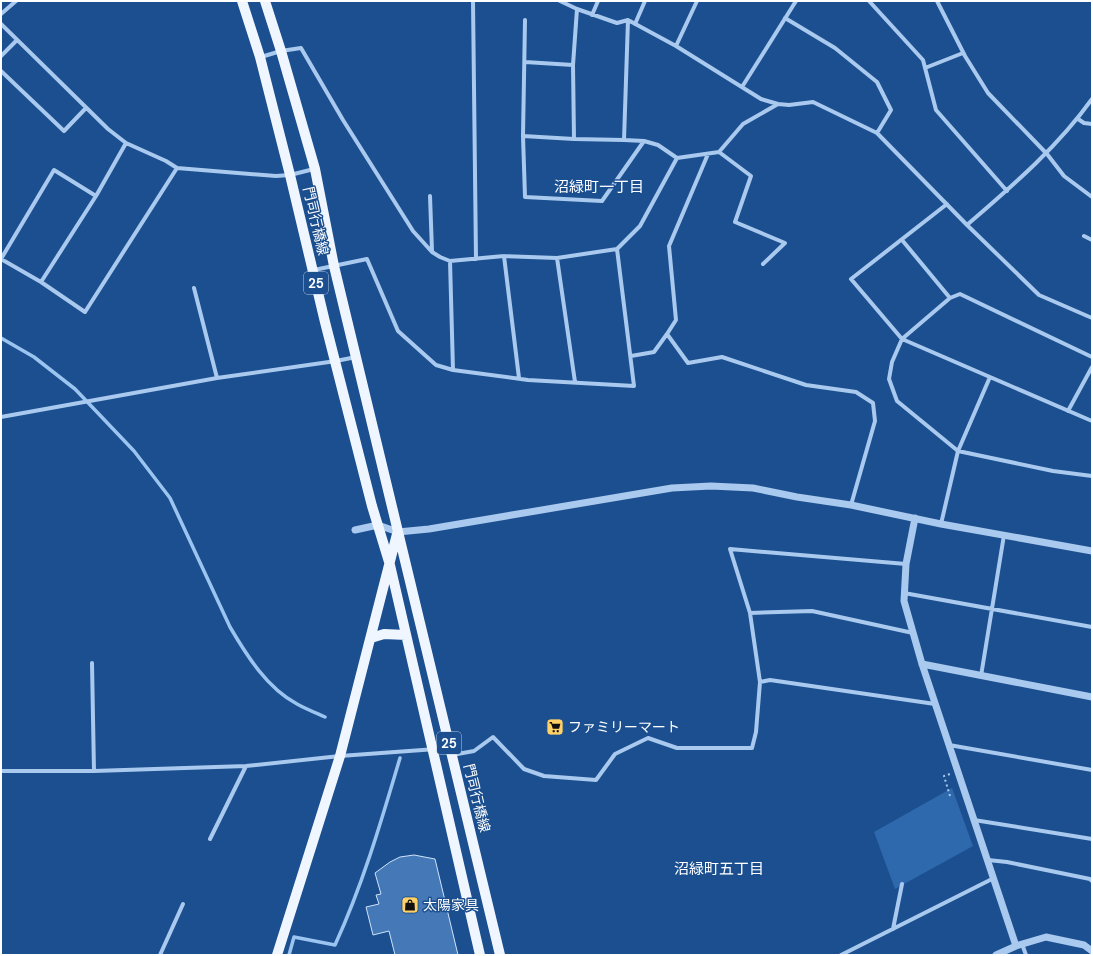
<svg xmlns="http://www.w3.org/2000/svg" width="1093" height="956" font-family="'DM Sans','Noto Sans JP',sans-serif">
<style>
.green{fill:#2e69ad}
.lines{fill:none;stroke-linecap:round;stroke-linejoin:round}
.stream{stroke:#9cc4f0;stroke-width:3.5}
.building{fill:#4478b7;stroke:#cfe3fa}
.path{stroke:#a9c9ee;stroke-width:2;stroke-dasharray:2 3;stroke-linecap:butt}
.minor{stroke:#a9c9ee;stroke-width:4}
.tertiary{stroke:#a9c9ee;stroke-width:7}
.primary{stroke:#f0f6ff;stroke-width:10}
.labels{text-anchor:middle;stroke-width:3;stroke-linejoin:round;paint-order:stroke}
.shield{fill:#1b4f8f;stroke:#bbcadd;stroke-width:1}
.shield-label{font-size:13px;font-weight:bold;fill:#fff}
.street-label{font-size:14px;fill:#fff;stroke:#1b4f8f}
.poi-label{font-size:14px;fill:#fff;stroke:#1b4f8f;text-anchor:start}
.neighbourhood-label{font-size:15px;fill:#fff;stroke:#1b4f8f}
</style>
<rect width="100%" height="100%" fill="#1b4f8f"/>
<path class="green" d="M952 788 973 846 895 889 874 832Z"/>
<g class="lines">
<path class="stream" d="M1 338 34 357 75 389 134 451 170 498 230 627C247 656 267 688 297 704 306 709 316 713 325 717
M289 955 294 937 335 945C363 884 381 822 400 758"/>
</g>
<path class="building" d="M414 855 435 859 458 955H395L389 931 373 935 366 907 379 904 376 895 381 894 375 873 390 862 400 857Z"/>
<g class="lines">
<path class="path" d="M950 796 944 776 950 774"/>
<path class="minor" d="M473 1 476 259
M560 1 577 9 617 23 628 20 676 46 761 99 778 104 789 105 813 102 877 133 967 225 1039 295 1092 318
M869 1 923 60 936 110 1007 191
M937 1 965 56 988 93 1047 154 1064 176 1092 197
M577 9 573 65 574 139 523 136 525 197 602 201 644 141 624 140 628 20
M1 14 16 1
M592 15 598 1
M785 18 835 48 877 82 891 110 877 133
M1 24 108 129 126 143 166 161 177 168 276 176 290 175 314 169
M635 24 645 1
M676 46 697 1
M1 56 17 40
M261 57 281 51 301 48 343 120 413 231 432 252 440 257 450 261 504 256 557 258 617 249 640 226 677 158 719 152 743 124 778 104
M525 62 573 65
M925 68 963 53
M1 71 64 131 86 108
M742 87 796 1
M1078 119 1084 123 1092 124
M523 136 525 20
M574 139 624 140
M644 141 658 145 677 158
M719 152 751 176 735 222 785 243 763 264
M96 196 54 170 1 259 41 282 85 312 177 168
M430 196 432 251
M947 204 851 279 902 339 1092 421
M967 225C1012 186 1057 148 1092 99
M1084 236 1092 240
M902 240 950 298 902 339 892 362 889 379 897 401 958 451 941 524
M504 256 519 378
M557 258 575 382
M450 261 453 370
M314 270 367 259 398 331 436 365 453 370 528 380 634 386 617 249
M41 282 96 196 126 143
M194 288 217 378
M950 298 960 294 1092 357
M667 334 676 320 669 246 708 154
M631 356 654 352 667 334 688 363 722 357 806 385 856 392 873 403 875 421 851 505
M990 377 958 451 1053 471 1092 476
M1068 411 1092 367
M1 417 217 378 336 361 356 357
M906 564 730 549 750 613 760 682 770 680 935 704
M904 593 1092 627
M750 613 812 611 913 633
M92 663 94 771
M981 676 1004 535
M949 745 1092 770
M452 755 474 751 493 737 524 769 544 776 596 780 615 754 648 738 677 748H752L756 732 760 682
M1 771H94L246 766 340 756 450 748
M974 820 1092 839
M210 839 246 766
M988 860 1007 862 1090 879 1092 881
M893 929 902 884
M1022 944 1026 955
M160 955 183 904
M841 955 994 878"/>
<path class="tertiary" d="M915 518 906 564 904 601 922 664 1016 946
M355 530 378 525 398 532 429 529 672 488 711 486 753 488 797 497 851 505 941 524 1092 551
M922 664 1092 697
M996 955 1016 946 1046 937 1084 945 1092 951"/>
<path class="primary" d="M242 1 260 57 290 175 325 322 372 506 390 565 480 955
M265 1 281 51 315 169 334 266 500 955
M371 638 384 634 406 635
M277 955 340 756 397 534"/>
</g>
<defs>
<g id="supermarket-square" transform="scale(0.9)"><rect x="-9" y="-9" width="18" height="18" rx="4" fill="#ffd166" stroke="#1b4f8f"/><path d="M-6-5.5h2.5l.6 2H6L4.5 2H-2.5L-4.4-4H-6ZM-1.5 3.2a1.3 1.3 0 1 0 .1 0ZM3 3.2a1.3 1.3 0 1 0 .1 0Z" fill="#111"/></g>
<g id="shop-square" transform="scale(0.9)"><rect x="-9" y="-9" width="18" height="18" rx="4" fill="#ffd166" stroke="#1b4f8f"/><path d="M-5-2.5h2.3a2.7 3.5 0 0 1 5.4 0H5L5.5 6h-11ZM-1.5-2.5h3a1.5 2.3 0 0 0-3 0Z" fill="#111"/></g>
</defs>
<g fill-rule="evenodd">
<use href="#supermarket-square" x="555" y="727"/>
<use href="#shop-square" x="410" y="905"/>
</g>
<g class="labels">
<g class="shield">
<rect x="304" y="272" width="24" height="22" rx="3"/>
<rect x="437" y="732" width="24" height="22" rx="3"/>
</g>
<g class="shield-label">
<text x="316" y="288">25</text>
<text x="449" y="748">25</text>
</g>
<g class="street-label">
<text transform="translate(316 221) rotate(77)" y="5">門司行橋線</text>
<text transform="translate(477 798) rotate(76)" y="5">門司行橋線</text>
</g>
<g class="poi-label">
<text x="568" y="732">ファミリーマート</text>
<text x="423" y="910">太陽家具</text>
</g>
<g class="neighbourhood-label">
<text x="599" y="192">沼緑町一丁目</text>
<text x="719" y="874">沼緑町五丁目</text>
</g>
</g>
<rect width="1093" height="956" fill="none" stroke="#ffffff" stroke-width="4"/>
</svg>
